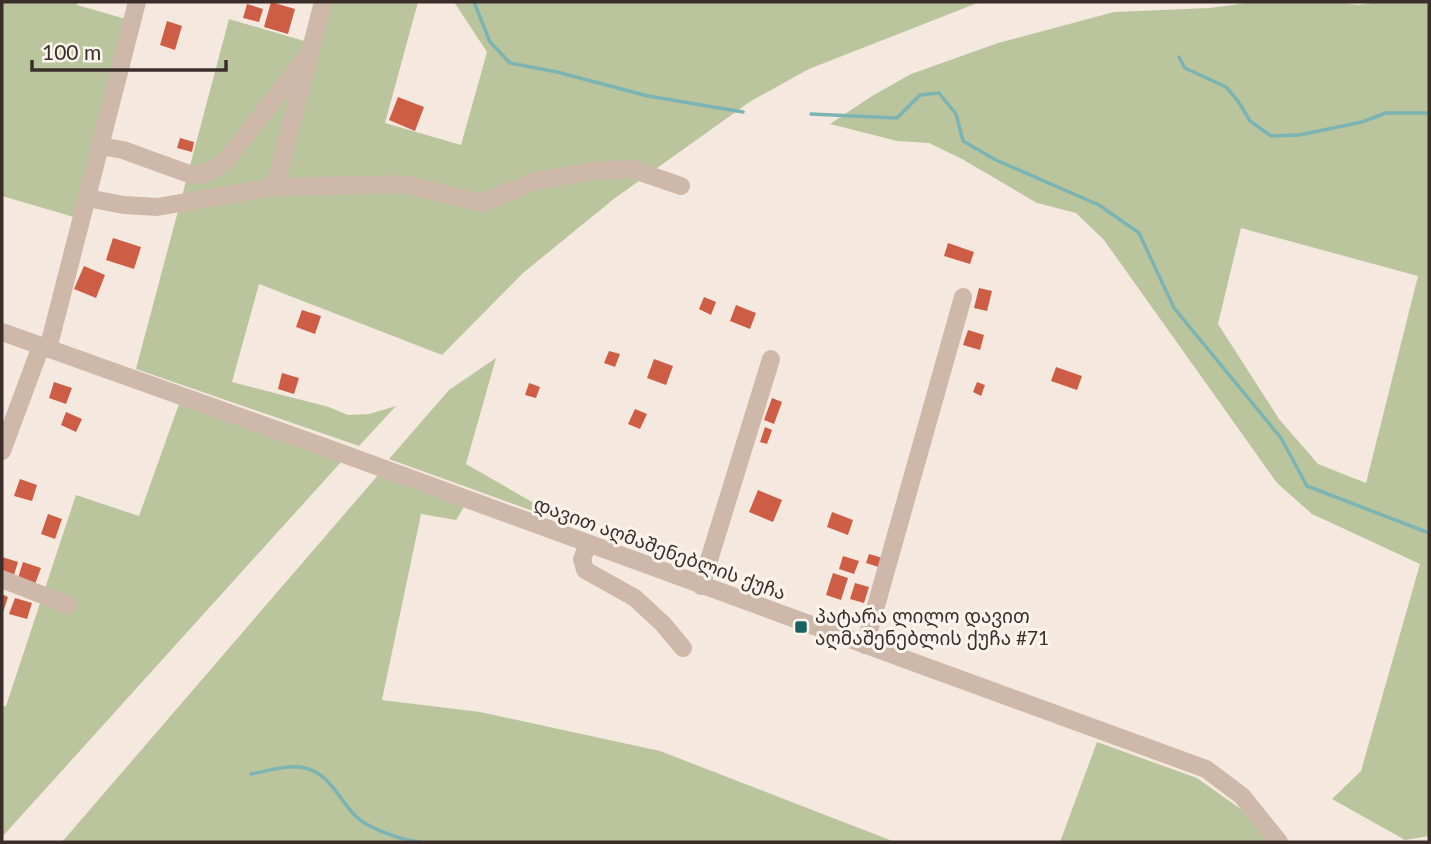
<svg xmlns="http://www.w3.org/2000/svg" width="1431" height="844" font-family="Lato,'Noto Sans Georgian',sans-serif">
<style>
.green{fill:#bac59e;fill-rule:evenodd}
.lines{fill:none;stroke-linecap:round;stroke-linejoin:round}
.stream{stroke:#7cb4b3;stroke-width:3.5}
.building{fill:#cd5d45}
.minor{stroke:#ceb8aa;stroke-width:18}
.poi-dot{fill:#1c6060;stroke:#fbf4ed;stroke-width:2.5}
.labels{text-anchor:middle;stroke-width:6;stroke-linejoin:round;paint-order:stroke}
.street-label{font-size:19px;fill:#3b2e2a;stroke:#fbf4ed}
.poi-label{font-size:19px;fill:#3b2e2a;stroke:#fbf4ed;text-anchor:start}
</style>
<rect width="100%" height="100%" fill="#f5e9df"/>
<path class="green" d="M2 2H77V5L126 19 74 217 2 196Z
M327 2H418L385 123 461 145 487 52 454 2H980L809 69 751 101 615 198 523 273 442 355 259 284 232 382 329 407 348 415 369 414 396 406 359 446 136 369 229 19 318 45Z
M1255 2H1338L1358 5 1378 2H1429V836L1405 840 1332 799 1361 771 1420 564 1312 514 1277 483 1104 240 1076 213 1037 203 962 159 929 143 897 141 830 124 872 96 911 74 998 43 1114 12 1209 8ZM1241 228 1418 276 1366 483 1318 464 1279 419 1218 324Z
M496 358 466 464 572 525 389 459 449 390Z
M179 404 342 461 2 837V707L6 706 76 495 139 516Z
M379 474 465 505 456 520 421 514 382 700 480 712 660 751 895 842H62Z
M1097 742 1197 778 1242 810 1268 842H1060Z"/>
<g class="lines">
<path class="stream" d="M474 2 490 42 510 63 557 72 648 96 743 112
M1179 57 1185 68 1226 87 1238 101 1250 121 1271 136 1299 135 1362 122 1386 113H1429
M811 114 897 118 920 95 939 93 956 114 963 141 996 160 1099 205 1139 233 1174 308 1281 438 1307 486 1429 533
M251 774C268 771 289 764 305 768 333 775 340 804 360 820 374 830 404 841 421 842"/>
</g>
<path class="building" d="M271 2 295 9 288 34 264 27Z
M247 4 263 9 259 22 243 18Z
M167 21 182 26 175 50 160 45Z
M398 97 424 107 415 131 389 120Z
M180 138 194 142 192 152 177 148Z
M113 238 141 247 134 269 106 260Z
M948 243 974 252 970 264 944 256Z
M84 266 105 275 96 298 74 289Z
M979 288 992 291 987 311 974 308Z
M704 297 716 302 711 315 699 309Z
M736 305 756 313 750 329 730 321Z
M302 310 321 316 315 334 296 327Z
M968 330 984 335 980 350 963 345Z
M609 351 620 354 615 367 604 363Z
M654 359 673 366 666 385 647 378Z
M1056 367 1082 376 1077 390 1051 381Z
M282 373 299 378 294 394 278 389Z
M54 382 72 388 66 404 49 398Z
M977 382 985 385 981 396 973 392Z
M529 383 540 387 536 398 525 395Z
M772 398 782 402 774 424 764 420Z
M635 409 647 414 640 429 628 424Z
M66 412 82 419 76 432 61 425Z
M765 427 772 430 767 444 760 442Z
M20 479 37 485 32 501 14 496Z
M758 490 782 500 773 522 749 512Z
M832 512 853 520 848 535 827 527Z
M48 514 62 519 55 539 41 534Z
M869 554 886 559 882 568 866 563Z
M843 556 859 561 854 574 839 569Z
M2 557 18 562 13 578 2 574Z
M23 562 41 568 35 584 18 578Z
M833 573 848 578 841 600 826 595Z
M855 583 869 587 864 603 850 599Z
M2 594 8 597 2 615Z
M15 598 32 603 27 619 9 614Z"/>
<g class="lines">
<path class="minor" d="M100 146 123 150 192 175C208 175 216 168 228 158L309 54
M275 187 323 2
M87 198 124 205 157 207 275 187 403 184 482 203 536 181 594 171 631 169 681 186
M2 332 330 449 1206 769 1242 796 1279 842
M48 349 137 2
M2 451 41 346
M588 544 582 559 585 570 635 598 663 624 683 648
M2 579 68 605
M701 586 771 359
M865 645 963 297"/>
</g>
<rect class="poi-dot" x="794" y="620" width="14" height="14" rx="3.5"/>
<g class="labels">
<g class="street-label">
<text transform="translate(660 548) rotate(20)" y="7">დავით აღმაშენებლის ქუჩა</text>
</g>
<g class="poi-label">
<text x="815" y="623">პატარა ლილო დავით<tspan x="815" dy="22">აღმაშენებლის ქუჩა #71</tspan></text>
</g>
</g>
<rect width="1431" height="844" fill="none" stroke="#3b2e2a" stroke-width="7"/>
<path d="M32 60v10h194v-10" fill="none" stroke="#3b2e2a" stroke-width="3.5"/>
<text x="42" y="60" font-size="21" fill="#3b2e2a" stroke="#fbf4ed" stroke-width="5" paint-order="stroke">100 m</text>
</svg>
